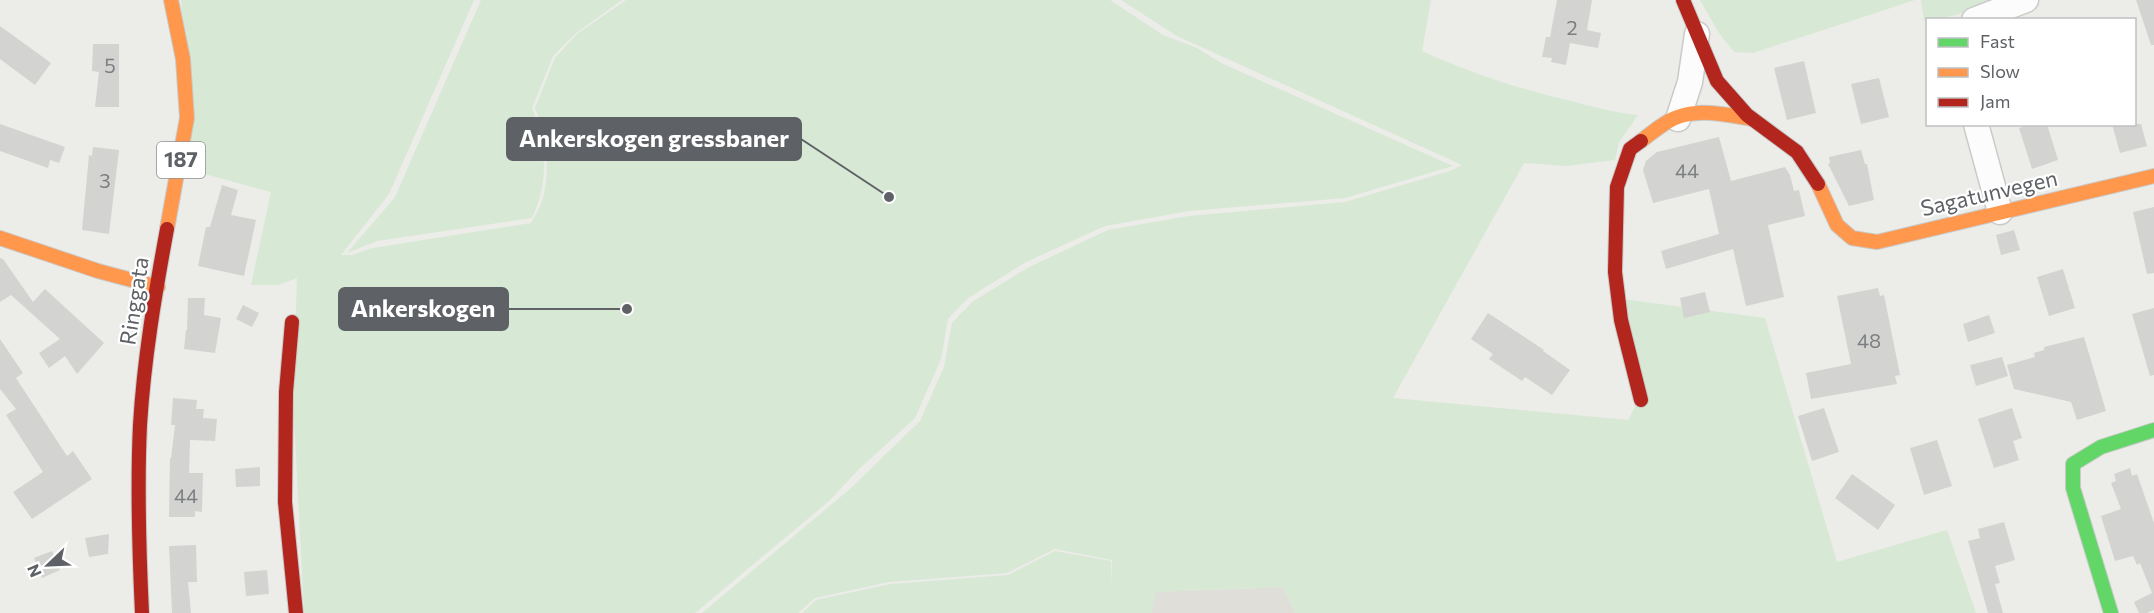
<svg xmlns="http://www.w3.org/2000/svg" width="2154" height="613" font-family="Commissioner,sans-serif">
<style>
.education{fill:#dfded8}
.green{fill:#d7e8d5}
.building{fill:#d3d3d1}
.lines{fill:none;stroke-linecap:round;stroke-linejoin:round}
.street-casing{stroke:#cacac9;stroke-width:27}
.fast-casing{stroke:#c9cac9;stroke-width:16}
.slow-casing{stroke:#c9cac9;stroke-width:16}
.jam-casing{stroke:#c9cac9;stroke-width:16}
.street{stroke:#fcfcfc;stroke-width:24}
.fast{stroke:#63d668;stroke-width:14}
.slow{stroke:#ff974d;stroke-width:14}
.jam{stroke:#b3261e;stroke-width:14}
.labels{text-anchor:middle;stroke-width:4.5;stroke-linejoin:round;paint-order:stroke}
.number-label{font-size:20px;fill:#7c7f81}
.shield{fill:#fff;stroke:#8e9093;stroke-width:1.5}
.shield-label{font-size:21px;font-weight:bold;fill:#5e6165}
.street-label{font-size:22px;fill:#5e6165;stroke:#fff}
.leader{fill:none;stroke:#5e6165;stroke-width:2}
.callout-dot{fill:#5e6165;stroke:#fff;stroke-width:2}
.callout{fill:#5e6165;stroke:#5e6165;stroke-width:2}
.callout-label{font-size:24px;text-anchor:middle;font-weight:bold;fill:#fff}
</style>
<rect width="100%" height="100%" fill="#ecece8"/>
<path class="education" d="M1283 587 1295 613H1151L1155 592Z"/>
<path class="green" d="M181 0H474L389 194 341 255H352L373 248 531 223C535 216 539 209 542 201 551 171 547 137 535 108L555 58 577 34 626 0H1110L1163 35 1197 48 1223 64 1453 166 1345 198 1189 211 1105 226 1026 262 968 298 948 319 941 359 915 418 858 470 829 501 695 613H304L293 397 297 278 278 285H251L271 192 190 170Z
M481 0H622L576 33 553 56 532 108C547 144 549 183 532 218L377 241 347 253 395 197Z
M1121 0H1431L1422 51C1470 73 1519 89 1571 101 1593 107 1615 113 1638 115L1619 142 1615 160 1566 166 1524 163 1393 398 1628 420 1645 389 1622 299 1765 318 1837 562 1947 530 1976 613H1295L1283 587 1156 592 1151 613H802L816 600 890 584 1008 575 1055 551 1111 561 1112 586V560L1055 549 1007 573 889 582 815 598 798 613H702L850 489 920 421 944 367 952 323 972 302 1029 267 1108 230 1189 216 1345 202 1450 171 1462 165 1177 36Z
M1700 0H1915L1753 53 1734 52 1719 33Z
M1921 0H2000L1956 15 1924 21Z"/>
<path class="building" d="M1557 0H1592L1587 30 1601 33 1598 48 1570 43 1566 65 1551 62 1552 58 1542 57 1546 37H1550Z
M2136 0H2154V45H2151Z
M0 26 51 63 35 85 0 59Z
M93 44H119V107H95L99 72 92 71Z
M1804 61 1816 113 1787 120 1774 68Z
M1879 78 1889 117 1861 124 1851 84Z
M0 124 65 147 59 163 50 160 48 168 0 151Z
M2031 124H2047L2058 160 2032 169 2019 128Z
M2112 124H2141L2147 146 2120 153Z
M1719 137 1731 181 1785 167 1790 175 1794 191 1799 190 1805 216 1768 225 1784 297 1746 306 1733 249 1666 269 1661 251 1719 234 1709 189 1653 203 1643 170 1646 161 1657 152Z
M93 147 119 150 109 234 82 230 89 155 92 156Z
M1861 150 1865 164H1867L1874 200 1849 206 1828 164 1830 163 1829 157Z
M222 185 238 190 231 215 256 220 244 276 198 266 206 227H210Z
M2154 207V273L2147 274 2133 212Z
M2014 230 2020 250 2001 255 1996 235Z
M0 258 3 259 33 302 45 289 104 343 77 374 65 356 49 368 39 353 60 339 11 295 0 302Z
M2063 269 2075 308 2049 316 2037 277Z
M1878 288 1880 296 1884 295 1900 375 1895 376 1897 384 1811 399 1806 373 1851 364 1837 296Z
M1705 292 1710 312 1684 318 1680 298Z
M188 298H205L204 315 221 318 215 353 184 349 186 330H187Z
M243 305 259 313 252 327 236 319Z
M2154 308V375L2150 376 2132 314Z
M1488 313 1544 350 1543 351 1570 370 1552 395 1525 377 1522 381 1489 359 1493 354 1471 339Z
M1989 315 1995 333 1968 342 1963 324Z
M2084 337 2106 411 2077 420 2071 402 2014 389 2007 365 2035 357 2034 353 2044 350V347Z
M0 339 23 373 16 378 67 456 73 451 92 479 32 519 13 492 43 472 6 415 16 409 0 389Z
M2002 357 2008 376 1976 386 1970 365Z
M173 398 197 400 196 409H204L203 418 217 419 215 441 190 440 189 473H203L202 512 195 511V517H169L170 458H171L175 425H171Z
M1824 408 1839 452 1812 461 1798 416Z
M2012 408 2022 438 2013 441 2019 460 1994 468 1978 419Z
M1937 440 1952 486 1924 495 1910 448Z
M260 467V486L236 487 235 469Z
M2130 468 2132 476 2137 474 2154 523V610L2147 613H2139L2134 602 2152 593 2140 563 2137 565 2133 556 2115 561 2101 516 2121 509 2111 483 2116 481 2114 474Z
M1852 474 1895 505 1878 530 1835 498Z
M2004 522 2015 560 1995 566 2000 583 1995 584 2003 613H1988L1968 541 1980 538 1978 529Z
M109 534 108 554 89 557 85 538Z
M196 545 197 582H188L191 613H172L169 546Z
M52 551 60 570 42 578 34 558Z
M267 570 269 594 246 596 244 572Z"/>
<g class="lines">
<g class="street-casing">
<path id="street" d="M1974 20 2026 0
M1678 119 1690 82 1697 34
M1976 124 2000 212"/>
</g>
<g class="fast-casing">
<path id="fast" d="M2111 613 2073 488V464L2101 447 2154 430"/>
</g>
<g class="slow-casing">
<path id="slow" d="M1641 141C1649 135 1656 129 1664 124 1690 106 1723 114 1752 119
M1818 184 1837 225 1852 238 1877 242 2154 176
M167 229 187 118 183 59 171 0
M0 238 98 271 158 287"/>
</g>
<g class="jam-casing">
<path id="jam" d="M1683 0 1717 81 1747 115 1797 152 1818 184
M292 322 286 392 285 502 296 613
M1641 400 1621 320 1615 272 1617 187 1630 149 1641 141
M142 613C139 550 137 488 140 425 144 359 155 294 167 229"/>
</g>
<use href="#street" class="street"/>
<use href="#fast" class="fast"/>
<use href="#slow" class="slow"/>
<use href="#jam" class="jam"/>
</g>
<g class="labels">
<g class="number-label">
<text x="1572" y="35">2</text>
<text x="110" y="73">5</text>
<text x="1687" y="178">44</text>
<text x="105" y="188">3</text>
<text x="1869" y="348">48</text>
<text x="186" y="503">44</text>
</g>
<rect class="shield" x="157" y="142" width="48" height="36" rx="4.5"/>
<g class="shield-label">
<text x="181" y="167">187</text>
</g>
<g class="street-label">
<text transform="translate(1989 193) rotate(-13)" y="8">Sagatunvegen</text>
<text transform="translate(134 301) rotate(-81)" y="8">Ringgata</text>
</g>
</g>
<path class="leader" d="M889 197L801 139M627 309L508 309"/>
<g class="callout-dot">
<circle cx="889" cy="197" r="6"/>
<circle cx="627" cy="309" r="6"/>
</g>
<g class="callout">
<rect x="507" y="118" width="294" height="42" rx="6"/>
<rect x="339" y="288" width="169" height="42" rx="6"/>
</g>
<g class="callout-label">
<text x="654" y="147">Ankerskogen gressbaner</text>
<text x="423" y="317">Ankerskogen</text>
</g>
<rect x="1926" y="18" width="210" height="108" fill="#ffffff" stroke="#bfc0c1" stroke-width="1.5"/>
<rect x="1938" y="38" width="30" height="9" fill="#63d668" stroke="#bfc0c1" stroke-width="1.5"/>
<text x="1980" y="48" font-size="18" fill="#5e6165">Fast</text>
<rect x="1938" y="68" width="30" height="9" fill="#ff974d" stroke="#bfc0c1" stroke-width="1.5"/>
<text x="1980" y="78" font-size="18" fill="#5e6165">Slow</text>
<rect x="1938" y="98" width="30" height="9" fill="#b3261e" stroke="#bfc0c1" stroke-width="1.5"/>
<text x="1980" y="108" font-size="18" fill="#5e6165">Jam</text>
<g transform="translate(48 565) rotate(247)" stroke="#ffffff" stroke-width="4.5" paint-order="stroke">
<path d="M0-4.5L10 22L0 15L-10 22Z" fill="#5e6165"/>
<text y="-9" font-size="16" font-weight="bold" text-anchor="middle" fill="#5e6165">N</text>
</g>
</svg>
